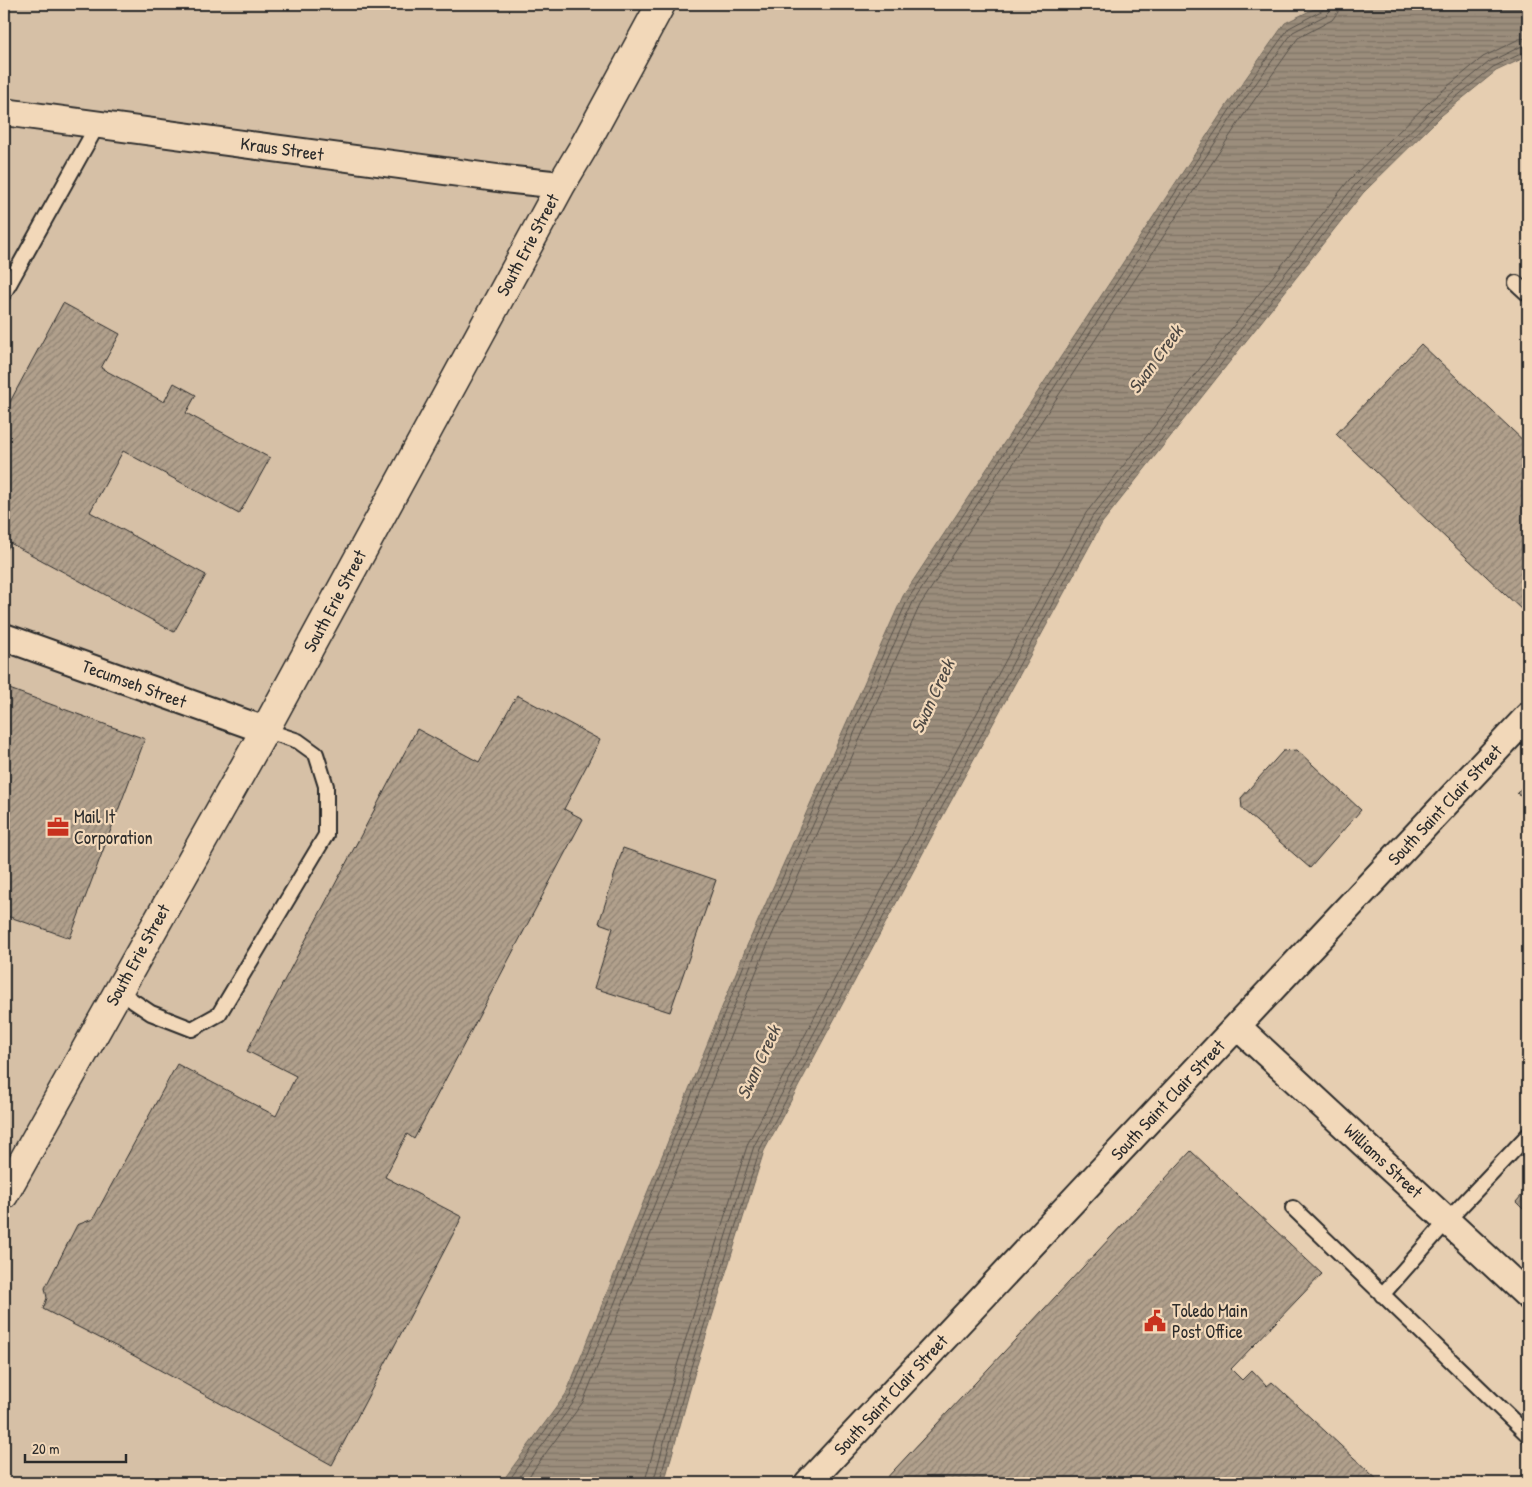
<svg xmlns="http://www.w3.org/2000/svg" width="1532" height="1487" font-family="'Patrick Hand',sans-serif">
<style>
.built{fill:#d6c0a6}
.water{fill:url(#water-rules);stroke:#6e665b}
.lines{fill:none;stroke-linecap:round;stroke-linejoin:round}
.shore{stroke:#58524b;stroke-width:1}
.building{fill:url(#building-hatch);stroke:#2b2b2b}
.service-casing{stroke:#2b2b2b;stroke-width:18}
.minor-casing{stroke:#2b2b2b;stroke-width:30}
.tertiary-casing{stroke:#2b2b2b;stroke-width:31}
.service{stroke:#f2d8b9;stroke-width:14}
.minor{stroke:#f2d8b9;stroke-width:26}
.tertiary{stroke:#f2d8b9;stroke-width:28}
.labels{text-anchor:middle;stroke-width:4.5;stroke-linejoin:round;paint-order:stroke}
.street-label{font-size:18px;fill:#2b2b2b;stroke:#f2d8b9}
.poi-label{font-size:18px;fill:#2b2b2b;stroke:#f2d8b9;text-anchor:start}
.water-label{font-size:19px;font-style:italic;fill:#4d4843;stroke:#f2d8b9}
</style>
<defs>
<pattern id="water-rules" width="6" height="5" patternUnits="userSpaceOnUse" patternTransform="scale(1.25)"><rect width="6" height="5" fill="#9b8d7b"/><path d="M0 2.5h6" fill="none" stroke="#7f7365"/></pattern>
<pattern id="building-hatch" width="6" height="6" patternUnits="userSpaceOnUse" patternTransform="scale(1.25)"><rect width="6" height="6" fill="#b1a08c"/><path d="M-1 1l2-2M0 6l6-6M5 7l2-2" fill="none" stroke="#908373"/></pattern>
</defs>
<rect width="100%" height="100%" fill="#e6ceb1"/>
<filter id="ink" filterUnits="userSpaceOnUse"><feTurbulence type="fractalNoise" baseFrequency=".02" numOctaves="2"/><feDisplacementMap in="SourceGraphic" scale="10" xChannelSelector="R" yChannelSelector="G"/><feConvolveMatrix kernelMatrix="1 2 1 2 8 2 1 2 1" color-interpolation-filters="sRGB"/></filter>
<g filter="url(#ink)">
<path class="built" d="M4 4H1324L1285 23 1227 105 903 596 566 1394 504 1479 499 1483H4Z"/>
<path class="water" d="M1324 4H1528V56L1496 71 1442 115 1363 193 1102 523 933 834 764 1151 696 1368 664 1483H499L504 1479 566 1394 746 948 903 596 1227 105 1285 23Z"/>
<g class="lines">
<path class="shore" d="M507 1483 570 1396 750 950 908 599 1231 108 1289 28 1323 10 1325 4
M515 1483 576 1399 756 952 913 602 1236 111 1293 32 1326 15 1330 11 1331 4
M524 1483 583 1402 763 955 920 605 1243 116 1298 38 1332 20 1338 12 1339 4
M645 1483 646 1477 678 1363 748 1143 916 825 1086 513 1349 180 1430 101 1483 57 1519 39 1528 38
M653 1483 685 1365 754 1146 923 828 1092 517 1355 185 1435 107 1489 62 1522 46 1528 45
M659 1483 691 1367 760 1149 929 831 1098 520 1359 189 1439 111 1493 67 1525 52 1528 51"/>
</g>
<path class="building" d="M63 303 120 334 101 368 164 402 174 383 196 395 186 413 270 458 239 514 123 451 90 512 206 575 174 632 10 543 4 555V413Z
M1421 344 1528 445V606L1523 611 1336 434Z
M4 687 145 739 70 938 4 915Z
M517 695 600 740 564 809 583 819 414 1139 407 1134 385 1177 462 1217 332 1465 129 1353 43 1309 47 1298 45 1288 77 1225 93 1219 177 1064 276 1116 296 1076 247 1051 417 729 479 762Z
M1297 750 1361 810 1310 868 1242 809 1241 798 1283 751Z
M1528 781V803L1517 793Z
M623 848 716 880 670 1012 594 988 613 928 599 923Z
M1191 1151 1322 1274 1231 1369 1242 1380 1252 1370 1267 1386 1272 1382 1381 1483H882Z
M1528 1188V1214L1516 1202Z"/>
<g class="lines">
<g class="service-casing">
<path id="service" d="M1516 283 1528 294
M4 293 98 124
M118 991 151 1013 192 1029 219 1014 326 835V786L316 754 298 741 265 730
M1293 1208 1528 1435
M1382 1295 1447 1221 1528 1135"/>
</g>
<g class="minor-casing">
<path id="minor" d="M4 112 504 179 561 185
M4 637 265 730
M1238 1027 1528 1296
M808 1483 1528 716"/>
</g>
<g class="tertiary-casing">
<path id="tertiary" d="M4 1195 265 730 561 185 583 148 661 4"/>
</g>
<use href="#service" class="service"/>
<use href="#minor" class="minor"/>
<use href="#tertiary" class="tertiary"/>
</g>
</g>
<defs>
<g id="office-bare" transform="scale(1.725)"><path d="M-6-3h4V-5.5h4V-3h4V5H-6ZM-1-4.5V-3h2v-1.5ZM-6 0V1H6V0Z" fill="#c8321e" stroke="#f2d8b9" stroke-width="2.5" paint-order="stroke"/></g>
<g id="civic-bare" transform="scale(1.725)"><path d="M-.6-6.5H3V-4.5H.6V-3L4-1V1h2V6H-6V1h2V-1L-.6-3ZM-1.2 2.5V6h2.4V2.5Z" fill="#c8321e" stroke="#f2d8b9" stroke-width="2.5" paint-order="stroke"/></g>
</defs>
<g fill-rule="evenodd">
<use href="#office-bare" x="58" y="827"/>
<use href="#civic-bare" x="1155" y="1321"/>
</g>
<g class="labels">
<g class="street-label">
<text transform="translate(282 149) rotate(8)" y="6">Kraus Street</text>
<text transform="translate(528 245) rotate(-62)" y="6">South Erie Street</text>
<text transform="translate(335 601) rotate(-62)" y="6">South Erie Street</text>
<text transform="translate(134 684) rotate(20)" y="6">Tecumseh Street</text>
<text transform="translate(1445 805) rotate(-47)" y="6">South Saint Clair Street</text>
<text transform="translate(138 955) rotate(-61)" y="6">South Erie Street</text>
<text transform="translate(1168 1100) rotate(-47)" y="6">South Saint Clair Street</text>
<text transform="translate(1383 1161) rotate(43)" y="6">Williams Street</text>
<text transform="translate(891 1395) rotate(-47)" y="6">South Saint Clair Street</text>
</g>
<g class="poi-label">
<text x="74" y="823">Mail It<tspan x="74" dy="21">Corporation</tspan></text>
<text x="1172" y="1317">Toledo Main<tspan x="1172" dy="21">Post Office</tspan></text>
</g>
<g class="water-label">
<text transform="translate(1155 359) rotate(-54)" y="7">Swan Creek</text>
<text transform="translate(932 696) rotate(-65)" y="7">Swan Creek</text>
<text transform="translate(758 1062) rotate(-65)" y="7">Swan Creek</text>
</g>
</g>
<rect width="1532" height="1487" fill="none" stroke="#f2d8b9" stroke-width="20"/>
<rect x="10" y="10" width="1512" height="1467" fill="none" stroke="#2b2b2b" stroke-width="2" filter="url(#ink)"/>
<path d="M25 1454v8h101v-8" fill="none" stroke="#2b2b2b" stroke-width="2.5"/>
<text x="32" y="1454" font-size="15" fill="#2b2b2b" stroke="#f2d8b9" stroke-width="4" paint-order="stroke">20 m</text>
</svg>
